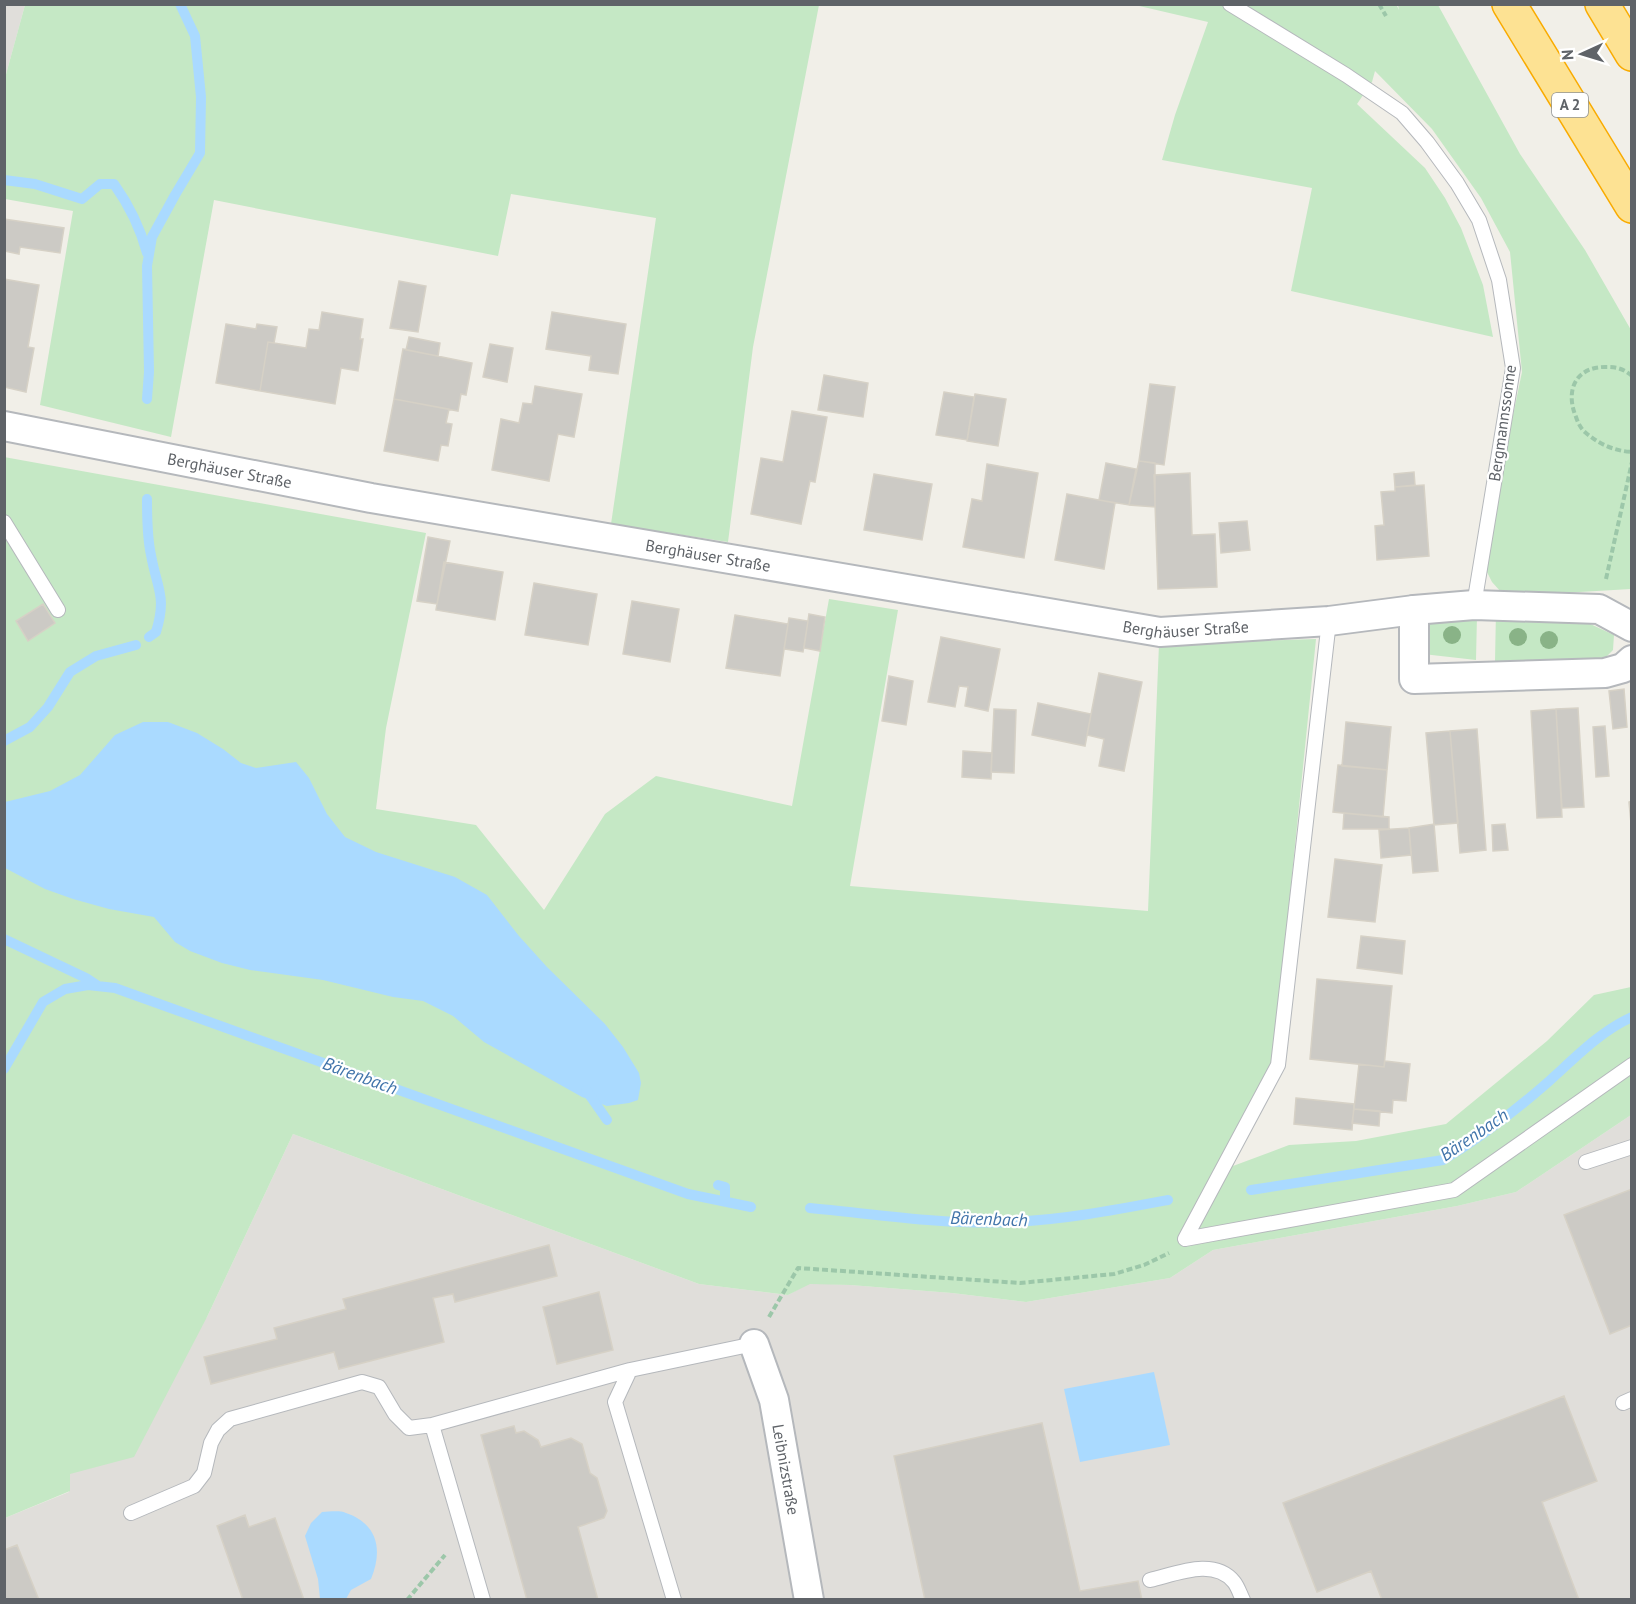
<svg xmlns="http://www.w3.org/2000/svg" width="1636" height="1604" font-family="'PT Sans',sans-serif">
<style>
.industrial{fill:#e0deda}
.green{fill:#c5e8c5}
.water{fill:#aadaff}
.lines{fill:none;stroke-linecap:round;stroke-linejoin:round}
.stream{stroke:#aadaff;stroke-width:10}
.building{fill:#cccac5;stroke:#d6d1c6;stroke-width:1.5}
.lane-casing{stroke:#b5b8bc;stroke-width:16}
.street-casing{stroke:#b5b8bc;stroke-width:32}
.highway-casing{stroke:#f9ab00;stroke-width:36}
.path{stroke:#9cc7a9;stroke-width:4;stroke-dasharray:6 3;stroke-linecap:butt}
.lane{stroke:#fff;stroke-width:14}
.street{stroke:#fff;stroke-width:28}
.highway{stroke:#fde293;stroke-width:33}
.tree{fill:#89b387}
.labels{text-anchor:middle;stroke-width:4.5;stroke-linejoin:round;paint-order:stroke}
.shield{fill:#fff;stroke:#8f9295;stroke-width:1.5}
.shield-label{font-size:15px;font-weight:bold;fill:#5f6368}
.street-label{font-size:16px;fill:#5f6368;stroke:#fff}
.water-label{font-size:18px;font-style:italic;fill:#4174aa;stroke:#fff}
</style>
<rect width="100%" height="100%" fill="#f1efe8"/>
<path class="industrial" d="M5 5H25L5 78Z
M1631 1115V1599L5 1600V1518L69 1492V1474L207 1317 293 1134 699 1284 788 1295 810 1283 850 1285 952 1293 1026 1302 1170 1278 1213 1250 1457 1206 1516 1192Z"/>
<path class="green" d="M1396 4 1399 10 1398 5H1438L1520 154 1585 250 1631 330V589L1528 595 1501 592 1492 582 1485 568 1498 487 1522 372 1510 252 1481 198 1432 129 1375 71 1372 82 1357 104 1425 168 1445 198 1461 228 1483 285 1493 337 1291 291 1312 188 1162 160 1175 115 1208 22 1135 5Z
M25 5H819L753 347 728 542 611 524 656 218 511 194 498 256 214 200 171 437 40 405 73 211 5 199V78Z
M4 457 426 533 386 728 376 809 476 825 544 910 605 814 656 776 792 806 829 599 898 610 850 886 1148 911 1159 644 1316 639 1273 1062 1233 1166 1289 1145 1356 1141 1446 1124 1547 1041 1594 995 1631 987V1115L1516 1192 1457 1206 1213 1250 1170 1278 1026 1302 952 1293 850 1285 810 1284 788 1295 699 1284 293 1134 207 1317 134 1457 70 1474V1491L5 1518Z
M1496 611 1586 622 1614 635 1613 650 1603 660 1593 665 1495 661Z
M1477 615 1476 660 1423 654 1426 619Z"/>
<path class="water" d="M143 722H168L197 733 223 749 241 763 256 768 296 762 309 778 327 814 345 837 376 852 455 877 487 895 519 936 547 967 605 1024 623 1047 639 1073 641 1083 638 1100 629 1103 607 1106 582 1097 484 1042 453 1016 423 1001 393 997 323 980 250 970 222 963 190 951 175 942 154 917 109 909 73 899 45 889 5 868V802L50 791 80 775 115 735Z
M1154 1372 1170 1445 1080 1462 1064 1389Z
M322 1512C329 1512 339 1510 346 1513 378 1524 383 1550 371 1579L351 1590 346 1599H320L318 1579 305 1536 311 1523Z"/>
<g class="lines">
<path class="stream" d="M4 180 35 184 82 199 100 184H114C129 205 140 227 147 253
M147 399 149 372 147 266 152 237 175 195 200 153 201 97 195 36 180 4
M147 499C147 517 147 537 151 555 157 589 167 596 156 632L149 637
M4 741 30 727 48 707 70 672 96 656 136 645
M4 939 86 978 98 986
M4 1069 43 1002 65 989 88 985 115 988 688 1194 751 1207
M586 1090 607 1120
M718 1185 725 1187V1201
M1251 1190 1443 1160C1480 1138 1515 1111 1547 1083 1574 1059 1599 1032 1632 1017
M810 1208C875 1214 943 1225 1010 1222 1063 1220 1115 1210 1168 1200"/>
</g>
<path class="building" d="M4 219 64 228 60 253 20 247 19 254 4 251Z
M4 279 39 285 28 347 34 348 26 392 4 387Z
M399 281 426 286 418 332 390 328Z
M322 312 363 319 360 339H363L358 371 341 368 335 404 260 391 268 342 306 348 309 329 319 330Z
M552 312 626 324 618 374 589 370 591 356 546 349Z
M226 324 256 329 257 324 277 327 274 343 268 342 260 391 216 383Z
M409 337 440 343 438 356 406 350Z
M490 344 513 348 507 382 483 377Z
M403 349 472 363 466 395 461 394 458 411 394 399Z
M824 375 868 383 863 417 818 410Z
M1150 384 1175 387 1164 465 1139 461Z
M535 386 582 394 574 437 558 434 549 481 492 470 501 419 519 423 523 403 532 404Z
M944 392 974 397 967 440 936 435Z
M975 394 1006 399 998 446 967 441Z
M394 399 449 409 446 423 452 424 448 446 441 445 438 461 384 451Z
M792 411 827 417 815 482 810 481 801 524 751 514 761 458 783 462Z
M1139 461 1155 463V507L1129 505Z
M1106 463 1136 469 1129 505 1099 500Z
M987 464 1038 473 1024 558 963 547 972 499 982 501Z
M1414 472 1415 485 1395 487 1394 474Z
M1190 473 1192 535 1215 534 1217 587 1158 589 1154 475Z
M874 474 932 484 922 540 864 530Z
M1424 485 1429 556 1377 560 1375 526 1384 525 1381 492 1395 491V487Z
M1067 494 1115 503 1104 569 1055 560Z
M1247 521 1250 550 1221 553 1219 523Z
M428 537 450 541 437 604 417 601Z
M444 562 503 572 495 620 436 610Z
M534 583 597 594 588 645 525 635Z
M632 601 679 609 670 662 623 654Z
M43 604 55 623 28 641 16 621Z
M809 614 825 617 820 651 804 648Z
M735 615 788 624 780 676 726 668Z
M789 618 808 621 803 652 784 649Z
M941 637 1000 649 988 711 965 706 968 687 959 686 955 707 928 702Z
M1099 673 1142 682 1124 771 1099 766 1104 739 1087 735Z
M889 676 913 681 906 725 882 721Z
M1624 689 1627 727 1613 729 1609 691Z
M1038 703 1091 714 1085 746 1032 735Z
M1578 708 1584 807 1562 808 1556 709Z
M994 709 1016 710 1014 773 991 772Z
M1556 709 1562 817 1537 818 1531 711Z
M1346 722 1391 727 1387 770 1342 766Z
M1605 726 1609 776 1596 777 1593 727Z
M1477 729 1486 850 1460 853 1450 731Z
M1450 731 1458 823 1434 825 1426 733Z
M963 751 992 753 991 779 962 777Z
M1338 765 1387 770 1383 817 1333 812Z
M1632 801V834L1629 802Z
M1344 813 1389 817V829H1343Z
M1434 824 1438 871 1413 873 1409 828Z
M1505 824 1508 850 1493 851 1492 825Z
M1409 828 1411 855 1381 858 1379 830Z
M1335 859 1382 865 1375 922 1328 917Z
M1361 936 1405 941 1402 974 1357 968Z
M1317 979 1392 986 1384 1067 1310 1059Z
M1385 1061 1410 1064 1406 1101 1393 1100 1392 1113 1354 1109 1359 1064 1384 1067Z
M1296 1098 1354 1104 1352 1130 1294 1124Z
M1354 1109 1380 1111 1379 1126 1352 1123Z
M1632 1189V1325L1610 1334 1564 1215Z
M549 1245 557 1276 455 1302 453 1294 433 1298 444 1342 339 1369 334 1352 211 1384 204 1357 277 1339 274 1328 346 1309 343 1299Z
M599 1292 613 1350 557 1364 543 1307Z
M1564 1396 1597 1481 1542 1502 1579 1600H1382L1371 1571 1317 1592 1283 1503Z
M1042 1423 1080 1591 1138 1581 1142 1600H925L894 1456Z
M514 1426 516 1433 524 1431 538 1440 541 1447 571 1438 582 1444 590 1473 597 1478 607 1511 604 1518 578 1527 598 1600H527L481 1435Z
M245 1515 249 1527 275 1518 304 1600H243L217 1526Z
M17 1545 39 1600H4V1550Z"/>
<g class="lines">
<g class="lane-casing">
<path id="lane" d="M1230 4 1346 75 1402 113 1427 142 1457 183 1479 220 1499 280 1513 368 1474 605
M4 522 58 610
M1586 1162 1632 1147
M1185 1239 1278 1065 1329 621
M1185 1239 1454 1190 1632 1065
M1623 1403 1632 1399
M432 1425 483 1600
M131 1513 194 1486 204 1473 211 1443 218 1430 230 1419 362 1382 379 1387 395 1414 409 1428 432 1425 630 1370
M1150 1580C1176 1574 1214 1557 1234 1582 1238 1587 1240 1594 1243 1600
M674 1600 615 1402 630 1370 754 1344"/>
</g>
<g class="street-casing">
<g id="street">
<path id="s1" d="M4 426 371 498 1160 632 1329 621 1414 610 1474 605 1599 609 1632 627"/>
<path d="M1414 610V679L1605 673 1623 668 1632 660"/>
<path id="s2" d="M754 1344 774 1400 809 1600"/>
</g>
</g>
<g class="highway-casing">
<path id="highway" d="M1509 4 1632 206
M1602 4 1632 54"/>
</g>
<path class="path" d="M1379 4 1386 16
M1632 376C1624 369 1617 367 1607 367 1575 366 1565 391 1576 417 1578 423 1581 429 1586 433 1599 444 1614 451 1632 452
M1606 579 1632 462
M769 1317 798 1268 1020 1283 1114 1274 1144 1265 1169 1253
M407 1600 445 1555"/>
<use href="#lane" class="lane"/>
<use href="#street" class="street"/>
<use href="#highway" class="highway"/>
</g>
<g class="tree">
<circle cx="1452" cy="635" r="9"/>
<circle cx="1518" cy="637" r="9"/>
<circle cx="1549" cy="640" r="9"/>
</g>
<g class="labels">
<rect class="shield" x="1552" y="93" width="36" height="24" rx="4.5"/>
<g class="shield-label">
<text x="1570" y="110">A 2</text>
</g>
<g class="street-label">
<text transform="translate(1502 423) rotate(-82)" y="6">Bergmannssonne</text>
<text dy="6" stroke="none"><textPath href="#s1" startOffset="230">Berghäuser Straße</textPath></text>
<text dy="6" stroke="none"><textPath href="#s1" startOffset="716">Berghäuser Straße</textPath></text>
<text dy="6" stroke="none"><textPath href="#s1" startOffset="1200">Berghäuser Straße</textPath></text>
<text dy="6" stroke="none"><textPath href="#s2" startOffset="130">Leibnizstraße</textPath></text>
</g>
<g class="water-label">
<text transform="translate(360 1076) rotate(20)" y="6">Bärenbach</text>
<text transform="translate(1474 1135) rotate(-34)" y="6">Bärenbach</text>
<text transform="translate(989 1219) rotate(2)" y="6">Bärenbach</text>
</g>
</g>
<rect width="1636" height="1604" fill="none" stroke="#5f6368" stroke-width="12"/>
<g transform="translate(1582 54) rotate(266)" stroke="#ffffff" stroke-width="4.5" paint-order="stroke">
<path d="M0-4.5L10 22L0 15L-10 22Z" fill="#5f6368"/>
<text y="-9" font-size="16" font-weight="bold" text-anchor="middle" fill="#5f6368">N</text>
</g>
</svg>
